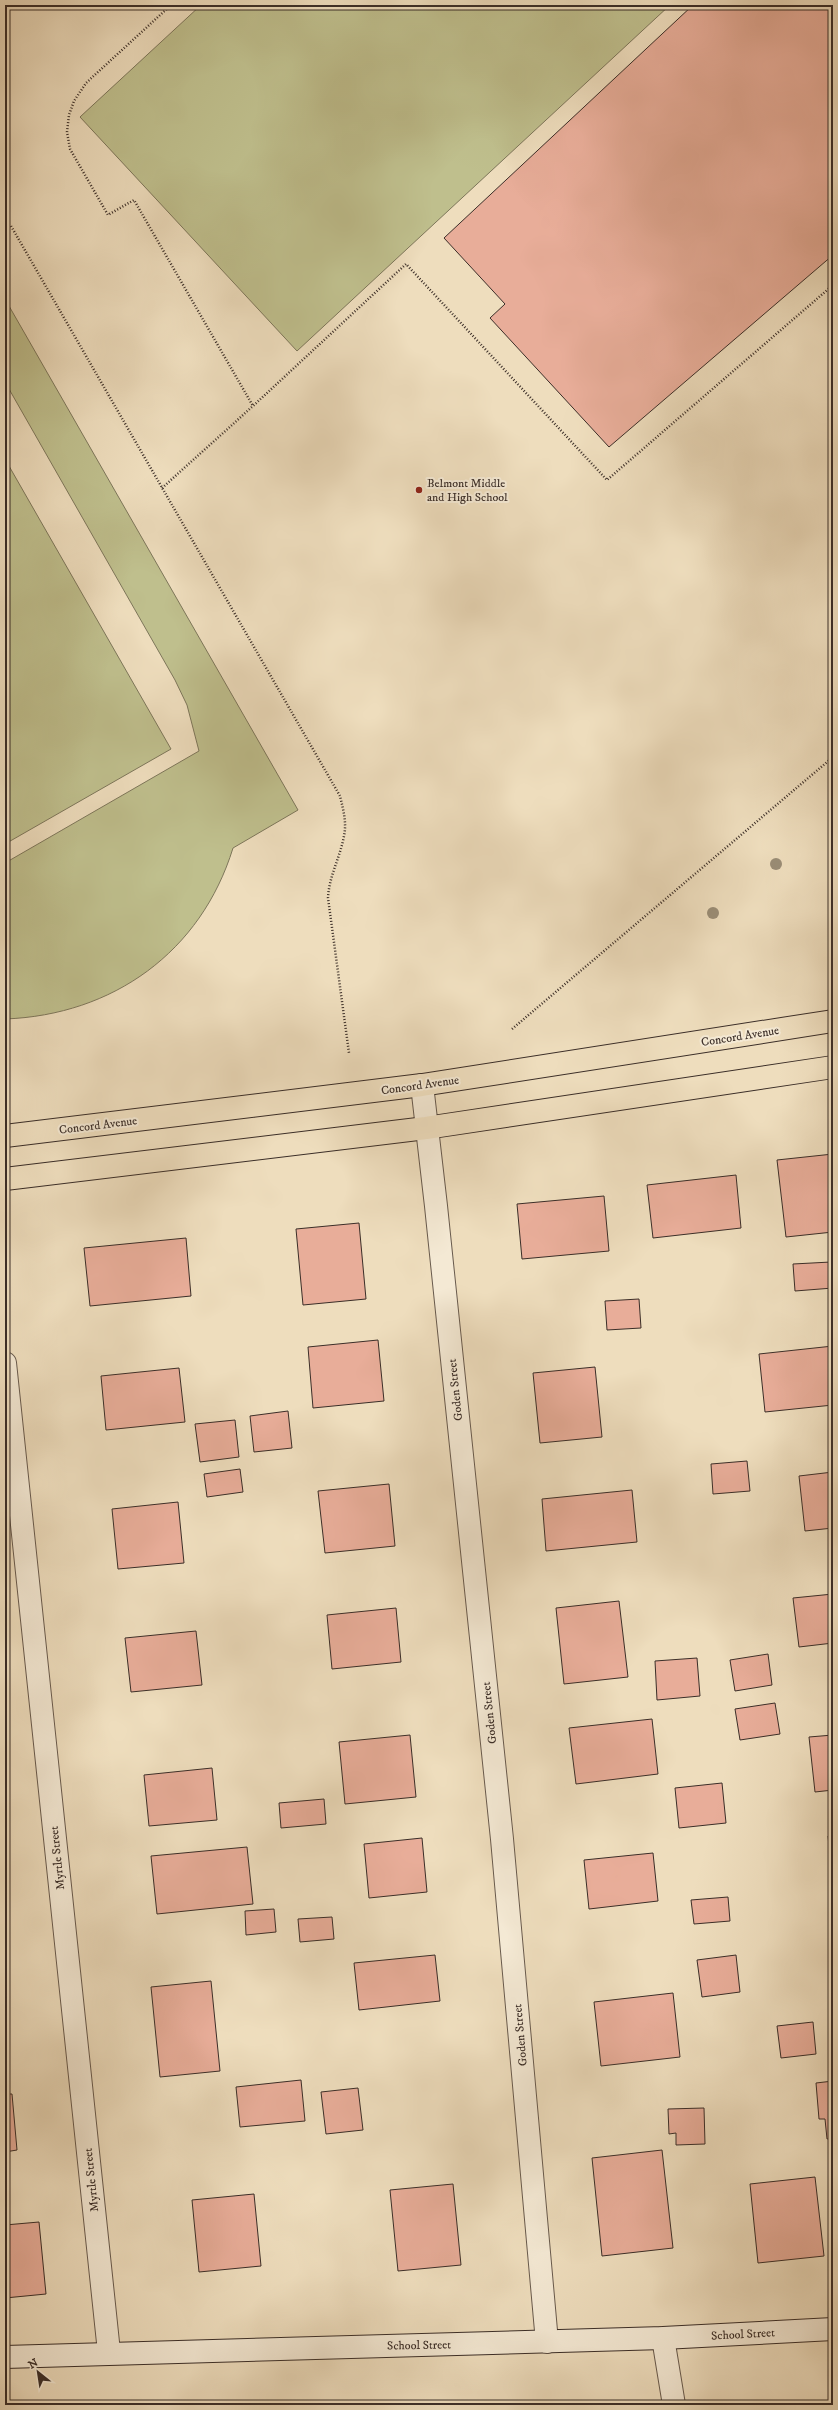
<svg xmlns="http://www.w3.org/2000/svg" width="838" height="2410" font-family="'IM FELL DW Pica',serif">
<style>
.green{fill:#bfbf8d;stroke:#7d765a}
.building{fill:#e8ad99;stroke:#3b2e28}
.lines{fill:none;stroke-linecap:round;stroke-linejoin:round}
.street-casing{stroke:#685a4d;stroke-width:24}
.secondary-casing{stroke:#3b2e28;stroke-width:24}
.primary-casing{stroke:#3b2e28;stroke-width:24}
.path{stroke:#3b2e28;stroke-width:2.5;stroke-dasharray:1 2;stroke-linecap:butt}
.street{stroke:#f4e9d4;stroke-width:22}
.secondary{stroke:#f4e9d4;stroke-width:22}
.primary{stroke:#eeddbd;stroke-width:22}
.tree{fill:#9a8d76}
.poi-dot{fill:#8f2418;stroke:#f4e9d4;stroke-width:1.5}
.labels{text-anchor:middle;stroke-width:4;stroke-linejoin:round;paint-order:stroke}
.poi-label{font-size:12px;fill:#3b2e28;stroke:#f4e9d4;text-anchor:start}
.street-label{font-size:12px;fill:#3b2e28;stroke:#f4e9d4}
</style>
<rect width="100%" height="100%" fill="#eeddbd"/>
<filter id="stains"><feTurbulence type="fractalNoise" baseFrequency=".005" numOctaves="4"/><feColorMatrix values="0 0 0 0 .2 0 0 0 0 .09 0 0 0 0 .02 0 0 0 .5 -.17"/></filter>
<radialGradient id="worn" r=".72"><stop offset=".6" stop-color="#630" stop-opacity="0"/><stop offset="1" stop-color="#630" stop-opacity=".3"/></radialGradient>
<path class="green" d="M201 5H670L297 351 80 117Z
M5 299 298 810 233 848C201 952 113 1015 5 1019V863L199 751 187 705 175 680 5 382Z
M5 459 171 749 5 844Z"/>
<path class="building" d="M693 5H833V255L609 447 490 318 505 304 444 238Z
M833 1154V1232L786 1237 777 1160Z
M736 1175 741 1228 653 1238 647 1185Z
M604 1196 609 1251 522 1259 517 1204Z
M359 1223 366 1299 303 1305 296 1229Z
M186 1238 191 1296 90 1306 84 1248Z
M831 1262 833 1288 795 1291 793 1264Z
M639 1299 641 1328 607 1330 605 1301Z
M378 1340 384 1401 313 1408 308 1347Z
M833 1346V1405L765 1412 759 1354Z
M595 1367 602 1437 540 1443 533 1373Z
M179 1368 185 1422 106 1430 101 1376Z
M288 1411 292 1448 254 1452 250 1416Z
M235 1420 239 1457 200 1462 195 1424Z
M747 1461 750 1491 713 1494 711 1464Z
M240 1469 243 1492 207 1497 204 1474Z
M833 1472V1528L805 1531 799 1476Z
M389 1484 395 1546 325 1553 318 1491Z
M632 1490 637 1542 546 1551 542 1499Z
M178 1502 184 1563 118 1569 112 1509Z
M833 1594V1643L799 1647 793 1598Z
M619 1601 628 1677 564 1684 556 1608Z
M396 1608 401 1662 332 1669 327 1615Z
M196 1631 202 1685 131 1692 125 1638Z
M768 1654 772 1685 735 1691 730 1660Z
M697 1658 700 1696 657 1700 655 1661Z
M775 1703 780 1734 740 1740 735 1709Z
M652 1719 658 1774 576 1784 569 1728Z
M410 1735 416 1797 345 1804 339 1742Z
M833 1735V1790L815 1792 809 1737Z
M212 1768 217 1820 149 1826 144 1775Z
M722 1783 726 1823 679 1828 675 1788Z
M324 1799 326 1824 281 1828 279 1803Z
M828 1836H833V1886Z
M422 1838 427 1892 369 1898 364 1844Z
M247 1847 253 1904 157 1914 151 1856Z
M653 1853 658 1901 589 1909 584 1860Z
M728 1897 730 1921 694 1924 691 1900Z
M274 1909 276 1932 246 1935 245 1911Z
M332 1917 334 1939 300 1942 298 1919Z
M435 1955 440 2001 359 2010 354 1963Z
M736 1955 740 1992 702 1997 697 1960Z
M211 1981 220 2071 160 2077 151 1987Z
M673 1993 680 2057 601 2066 594 2002Z
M813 2022 816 2054 781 2058 777 2026Z
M301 2080 305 2121 240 2127 236 2087Z
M833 2081V2138L827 2139 825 2119H819L816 2083Z
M358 2088 363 2130 326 2134 321 2092Z
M5 2094H12L17 2150 5 2152Z
M704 2108 705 2144 676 2145V2133L669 2134 668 2109Z
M662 2150 673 2248 602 2256 592 2158Z
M815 2177 824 2256 758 2263 750 2184Z
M453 2184 461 2265 398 2271 390 2190Z
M254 2194 261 2266 199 2272 192 2200Z
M39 2222 46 2294 5 2298V2225Z"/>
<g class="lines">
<g class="street-casing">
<path id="street" d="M422 1085 436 1206 502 1839 547 2342
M5 1363 109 2352
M663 2338 674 2405"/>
</g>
<g class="secondary-casing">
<path id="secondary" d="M5 2357 663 2338 833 2329"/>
</g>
<g class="primary-casing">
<path id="primary" d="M5 1136 422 1085 833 1021
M5 1179 426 1128 833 1067"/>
</g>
<path class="path" d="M171 5 86 83 74 101 69 115 67 132 70 149 108 215 134 200 253 406 406 264 607 480 833 285
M11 226 340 796C343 809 347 822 344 836 340 858 329 876 328 898L349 1053
M162 488 253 406
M512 1029 833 757"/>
<use href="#street" class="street"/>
<use href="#secondary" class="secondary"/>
<use href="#primary" class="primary"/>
</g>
<g class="tree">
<circle cx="776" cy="864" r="6"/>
<circle cx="713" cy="913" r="6"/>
</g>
<circle class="poi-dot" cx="419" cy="490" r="4"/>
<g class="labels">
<g class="poi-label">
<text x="427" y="487">Belmont Middle<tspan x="427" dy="14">and High School</tspan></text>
</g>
<g class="street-label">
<text transform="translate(740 1036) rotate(-9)" y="4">Concord Avenue</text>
<text transform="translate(420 1085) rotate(-8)" y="4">Concord Avenue</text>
<text transform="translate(98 1125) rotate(-7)" y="4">Concord Avenue</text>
<text transform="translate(455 1390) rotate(-96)" y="4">Goden Street</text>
<text transform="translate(489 1713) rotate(-96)" y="4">Goden Street</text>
<text transform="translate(57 1858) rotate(-96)" y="4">Myrtle Street</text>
<text transform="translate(520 2035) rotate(-95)" y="4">Goden Street</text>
<text transform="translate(91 2180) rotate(-96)" y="4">Myrtle Street</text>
<text transform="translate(743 2334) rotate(-3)" y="4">School Street</text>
<text transform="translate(419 2345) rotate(-1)" y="4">School Street</text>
</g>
</g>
<rect width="838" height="2410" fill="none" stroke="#eeddbd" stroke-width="20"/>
<rect x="6" y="6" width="826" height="2398" fill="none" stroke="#3b2e28" stroke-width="2"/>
<rect x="10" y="10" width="818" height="2390" fill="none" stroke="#3b2e28"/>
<g transform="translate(38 2372) rotate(330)" stroke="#f4e9d4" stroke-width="3" paint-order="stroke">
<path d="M0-3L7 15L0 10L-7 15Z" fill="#3b2e28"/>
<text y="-6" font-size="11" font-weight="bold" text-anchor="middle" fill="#3b2e28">N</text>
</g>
<rect width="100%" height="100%" filter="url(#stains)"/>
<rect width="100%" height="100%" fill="url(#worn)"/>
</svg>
